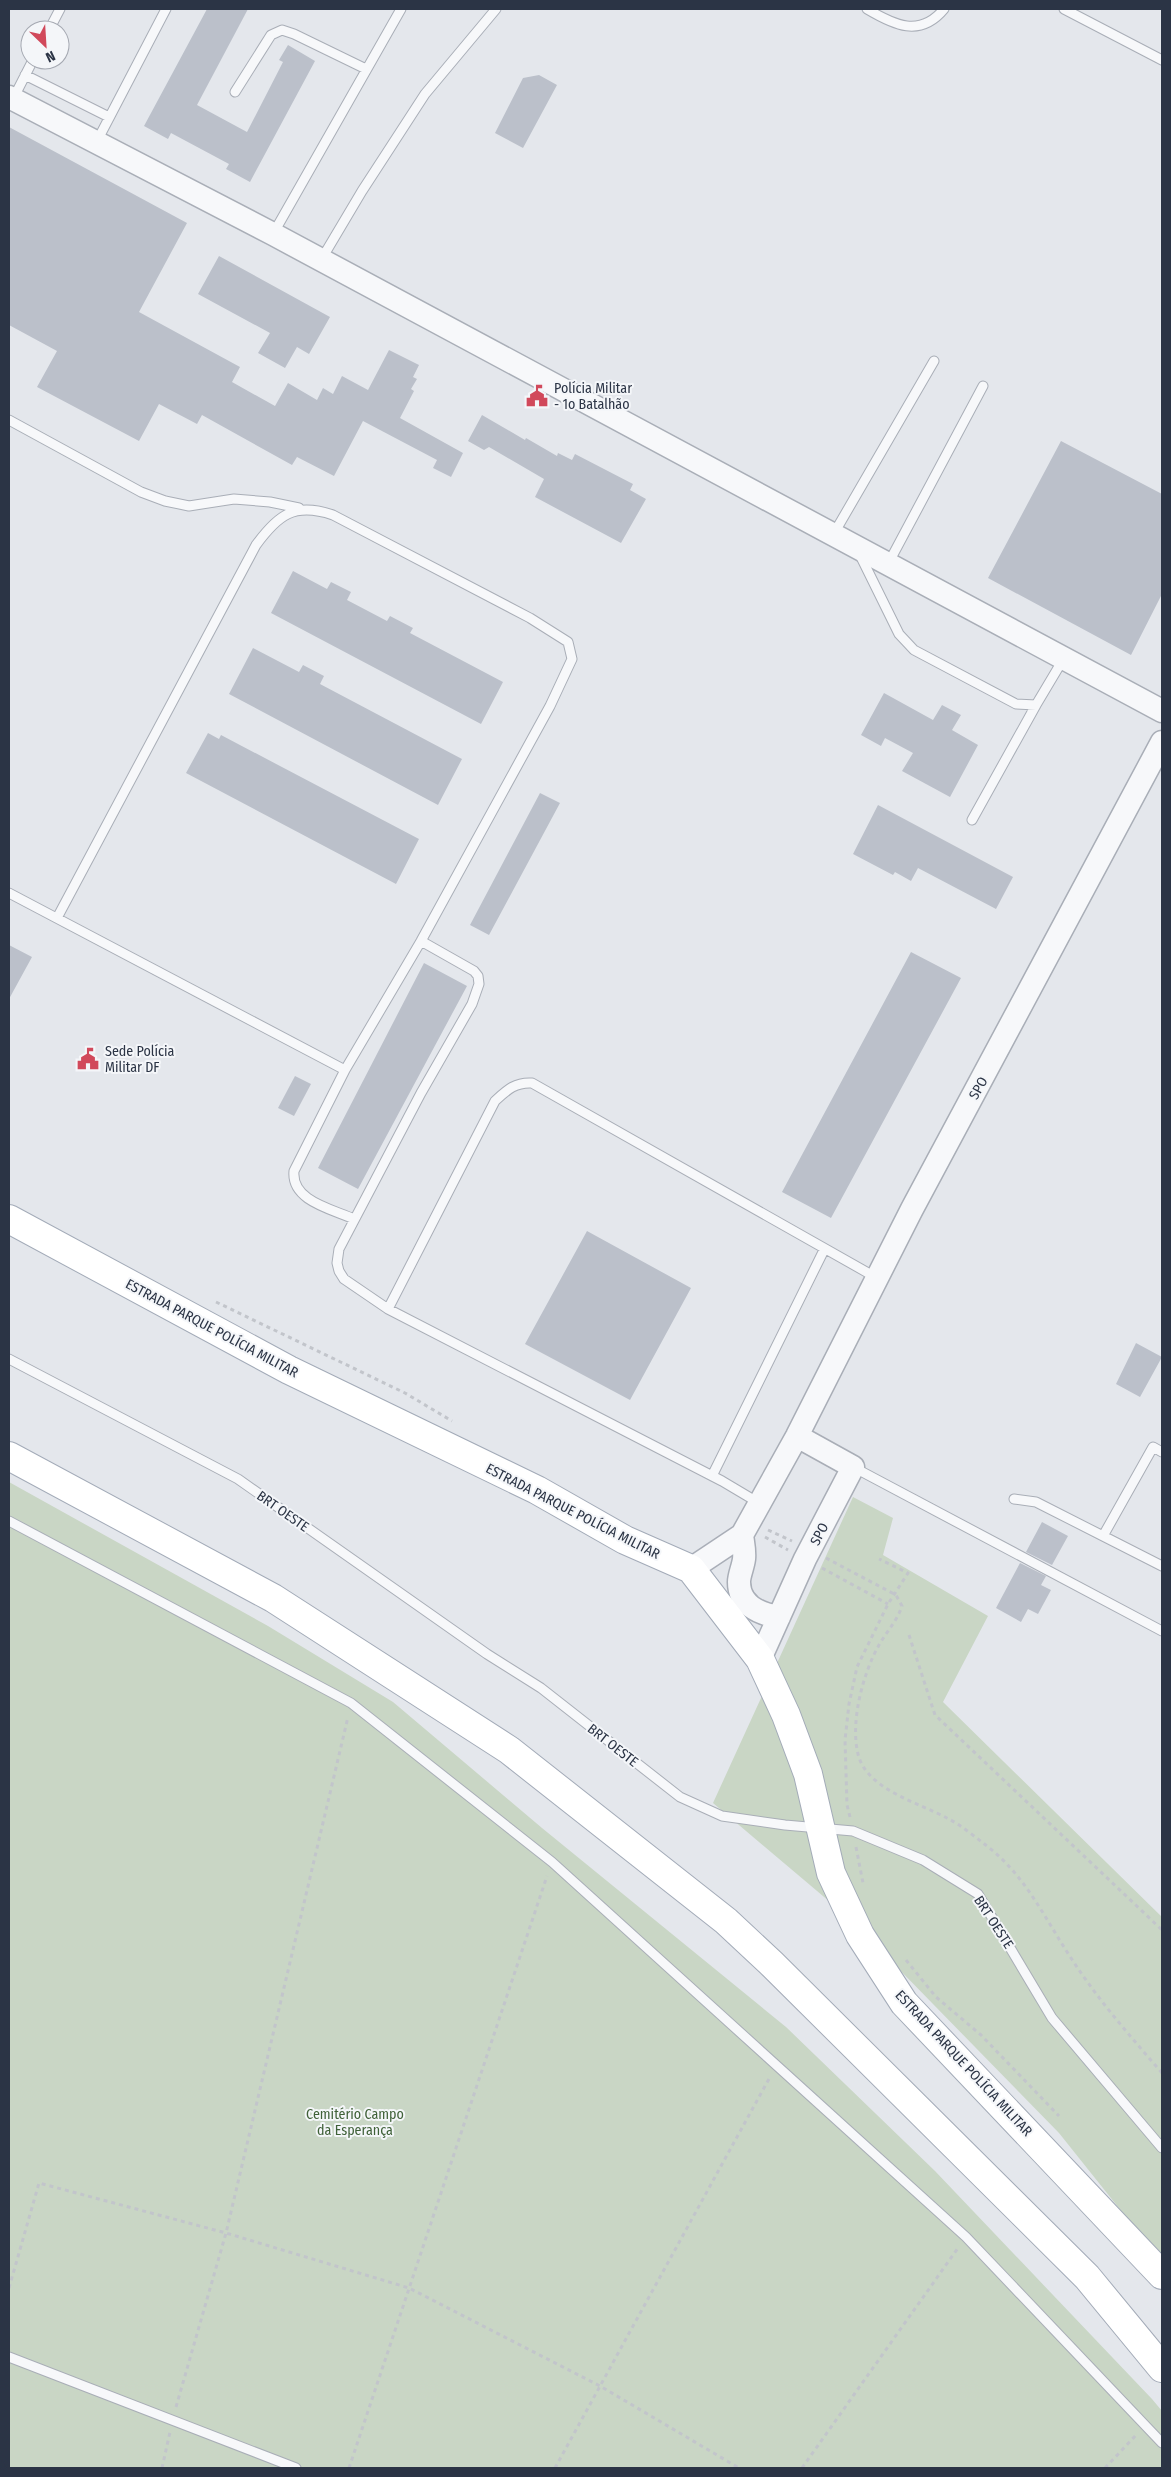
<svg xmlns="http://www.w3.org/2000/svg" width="1171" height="2477" font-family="'Fira Sans Condensed',sans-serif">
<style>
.green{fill:#c9d6c5}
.building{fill:#bbc0ca}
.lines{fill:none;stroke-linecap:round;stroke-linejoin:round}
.service-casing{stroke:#a9aeb7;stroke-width:11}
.tertiary-casing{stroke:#a9aeb7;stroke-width:25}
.primary-casing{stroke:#a3abb8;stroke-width:30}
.path{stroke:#c2c5cb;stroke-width:3;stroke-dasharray:4 4;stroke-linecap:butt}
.service{stroke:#f7f8fa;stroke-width:9}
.tertiary{stroke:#f7f8fa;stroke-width:22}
.primary{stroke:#fff;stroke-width:28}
.labels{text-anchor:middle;stroke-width:4;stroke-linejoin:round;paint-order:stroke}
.poi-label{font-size:14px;fill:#2b3445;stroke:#f4f6f9;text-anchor:start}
.street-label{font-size:14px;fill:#2b3445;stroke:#f4f6f9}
.park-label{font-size:14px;fill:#3f6138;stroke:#f4f6f9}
</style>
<rect width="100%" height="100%" fill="#e4e7ec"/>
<path class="green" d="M9 1482 268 1626 393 1702 542 1828 786 2027 935 2171 1152 2399 1162 2411V2468H9Z
M853 1497 893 1518 883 1555 988 1616 943 1702 1162 1917V2262L1059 2133 849 1918 713 1803Z"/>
<path class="building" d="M207 9H248L197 105 247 132 283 62 279 60 288 45 315 61 250 182 226 169 229 164 171 133 168 139 144 126Z
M539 75 557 85 523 148 495 133 523 78Z
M9 127 187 223 139 312 240 367 232 382 275 406 288 383 317 400 323 388 333 394 342 376 368 390 389 350 419 365 413 377 417 379 411 389 414 391 400 418 463 453 451 477 433 468 437 460 363 421 334 476 297 457 292 465 202 415 197 424 159 404 139 441 37 387 57 351 9 325Z
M219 256 330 317 309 354 297 347 285 368 258 353 270 333 198 294Z
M482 415 525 440 526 438 557 456 558 453 572 460 575 454 633 484 630 490 646 499 621 543 535 497 544 479 489 447 484 450 468 441Z
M1061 441 1162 494V594L1131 655 988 578Z
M293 571 327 589 331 582 351 592 347 600 387 621 390 616 413 628 410 633 503 682 481 724 271 613Z
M253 648 299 672 303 665 324 676 320 684 462 759 438 805 229 694Z
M884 693 933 720 942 705 961 715 952 730 978 745 950 797 902 771 913 753 885 738 881 746 861 735Z
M208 733 219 739 221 735 419 839 396 884 186 773Z
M540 793 560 803 489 935 470 925Z
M878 805 1013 877 996 909 918 868 911 881 895 872 893 875 853 854Z
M9 945 32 957 9 999Z
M911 952 961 978 831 1218 782 1192Z
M424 963 467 986 358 1189 318 1168Z
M295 1076 311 1084 294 1116 278 1108Z
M587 1231 691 1288 630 1400 525 1344Z
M1136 1343 1162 1357 1140 1397 1116 1384Z
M1042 1522 1068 1536 1052 1565 1026 1552Z
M1020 1563 1046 1576 1041 1585 1051 1590 1038 1614 1028 1609 1021 1622 996 1608Z"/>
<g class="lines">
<g class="service-casing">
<path id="service" d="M867 9C894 25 920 38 944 9
M1064 9 1162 60
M49 30 60 9
M25 75 109 117
M235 92 271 35 282 30 294 34 366 69
M13 99 33 60
M96 143 166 9
M273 234 401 9
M321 260 362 191 425 94 496 9
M9 420 141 492 165 501 189 506 234 499 270 502 299 508
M833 535 934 361
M860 555 899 634 914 650 1016 704 1036 705 1064 658
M888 564 983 386
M972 820 1036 705
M9 893 345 1070
M57 918 256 545C278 515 294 502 333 515L530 618 568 642 572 659 550 706 421 941 345 1070 294 1171C291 1201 332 1209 354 1219
M421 941 474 971 478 976 479 984 472 1004 421 1093 339 1249 337 1263 339 1271 344 1279 388 1309 722 1481 759 1503
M388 1309 495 1101C507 1090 515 1082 532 1083L877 1278
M9 1359 238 1479 487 1654 541 1688 680 1797 722 1816 785 1825 853 1831 923 1860 978 1894 1052 2018 1162 2148
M1162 1452 1153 1447 1103 1536 1162 1566
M853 1467 1162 1631
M712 1476 824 1250
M1014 1499 1036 1502 1103 1536
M9 1521 351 1703 552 1862 966 2237 1162 2443
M9 2357 296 2468"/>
</g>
<g class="tertiary-casing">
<path id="tertiary" d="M9 97 273 234 1162 711
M742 1535C743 1543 745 1551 744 1559 743 1567 739 1575 739 1582 739 1605 759 1614 779 1617
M691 1569 742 1535 797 1436 912 1209 1162 742
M760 1659 805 1559 853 1467 797 1436"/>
</g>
<g class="primary-casing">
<path id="primary" d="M9 1219 289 1370 537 1490 625 1540 691 1569 760 1659 786 1715 808 1774 831 1873 860 1935 904 2003 1162 2275
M9 1456 273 1598 509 1750 726 1921 771 1963 1087 2277 1162 2368"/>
</g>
<path class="path" d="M216 1302 405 1393 452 1421
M768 1530 792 1541
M765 1537 788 1550
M826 1558 896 1595 902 1606C897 1621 887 1631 879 1645 863 1673 850 1722 858 1754 866 1789 919 1803 947 1818 961 1825 975 1837 987 1846 1027 1877 1046 1921 1073 1961 1099 2001 1131 2037 1162 2073
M822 1568 888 1604
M909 1635 935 1715 1162 1930
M850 1817 847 1805 845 1740 849 1704 857 1667 888 1604 908 1573 879 1559
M856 1847 863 1883
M906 1960 936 1997 981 2035 1059 2116
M9 2288 39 2183 226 2233 409 2288 600 2386 739 2468
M176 2407 226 2233 348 1717
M162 2468 170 2432
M349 2468 547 1876
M555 2468 770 2077
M802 2468 958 2248
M1105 2468 1137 2434"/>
<use href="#service" class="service"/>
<use href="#tertiary" class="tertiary"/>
<use href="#primary" class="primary"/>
</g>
<defs>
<g id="civic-bare" transform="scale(1.725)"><path d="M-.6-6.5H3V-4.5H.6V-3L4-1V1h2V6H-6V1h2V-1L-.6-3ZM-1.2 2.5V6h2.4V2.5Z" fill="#d1495b" stroke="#f4f6f9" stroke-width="2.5" paint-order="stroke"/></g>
</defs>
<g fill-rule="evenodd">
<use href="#civic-bare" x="537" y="396"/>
<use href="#civic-bare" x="88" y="1059"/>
</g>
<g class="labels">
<g class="poi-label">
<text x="554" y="393">Polícia Militar<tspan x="554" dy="16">- 1o Batalhão</tspan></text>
<text x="105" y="1056">Sede Polícia<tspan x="105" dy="16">Militar DF</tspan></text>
</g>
<g class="street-label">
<text transform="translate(978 1088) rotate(-61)" y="5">SPO</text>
<text transform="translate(212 1328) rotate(28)" y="5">ESTRADA PARQUE POLÍCIA MILITAR</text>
<text transform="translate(283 1511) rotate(35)" y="5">BRT OESTE</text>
<text transform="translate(573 1511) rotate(27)" y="5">ESTRADA PARQUE POLÍCIA MILITAR</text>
<text transform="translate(819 1534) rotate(-63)" y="5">SPO</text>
<text transform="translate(613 1745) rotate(38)" y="5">BRT OESTE</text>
<text transform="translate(994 1922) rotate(57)" y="5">BRT OESTE</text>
<text transform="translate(964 2063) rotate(47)" y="5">ESTRADA PARQUE POLÍCIA MILITAR</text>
</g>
<g class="park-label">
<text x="355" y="2119">Cemitério Campo<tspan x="355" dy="16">da Esperança</tspan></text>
</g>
</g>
<rect width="1171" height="2477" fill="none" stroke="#2b3445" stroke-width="20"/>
<g transform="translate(45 45) rotate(155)"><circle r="24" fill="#f4f6f9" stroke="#a4a8b1"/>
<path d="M0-4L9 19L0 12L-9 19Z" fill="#d1495b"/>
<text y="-8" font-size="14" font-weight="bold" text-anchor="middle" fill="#2b3445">N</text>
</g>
</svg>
